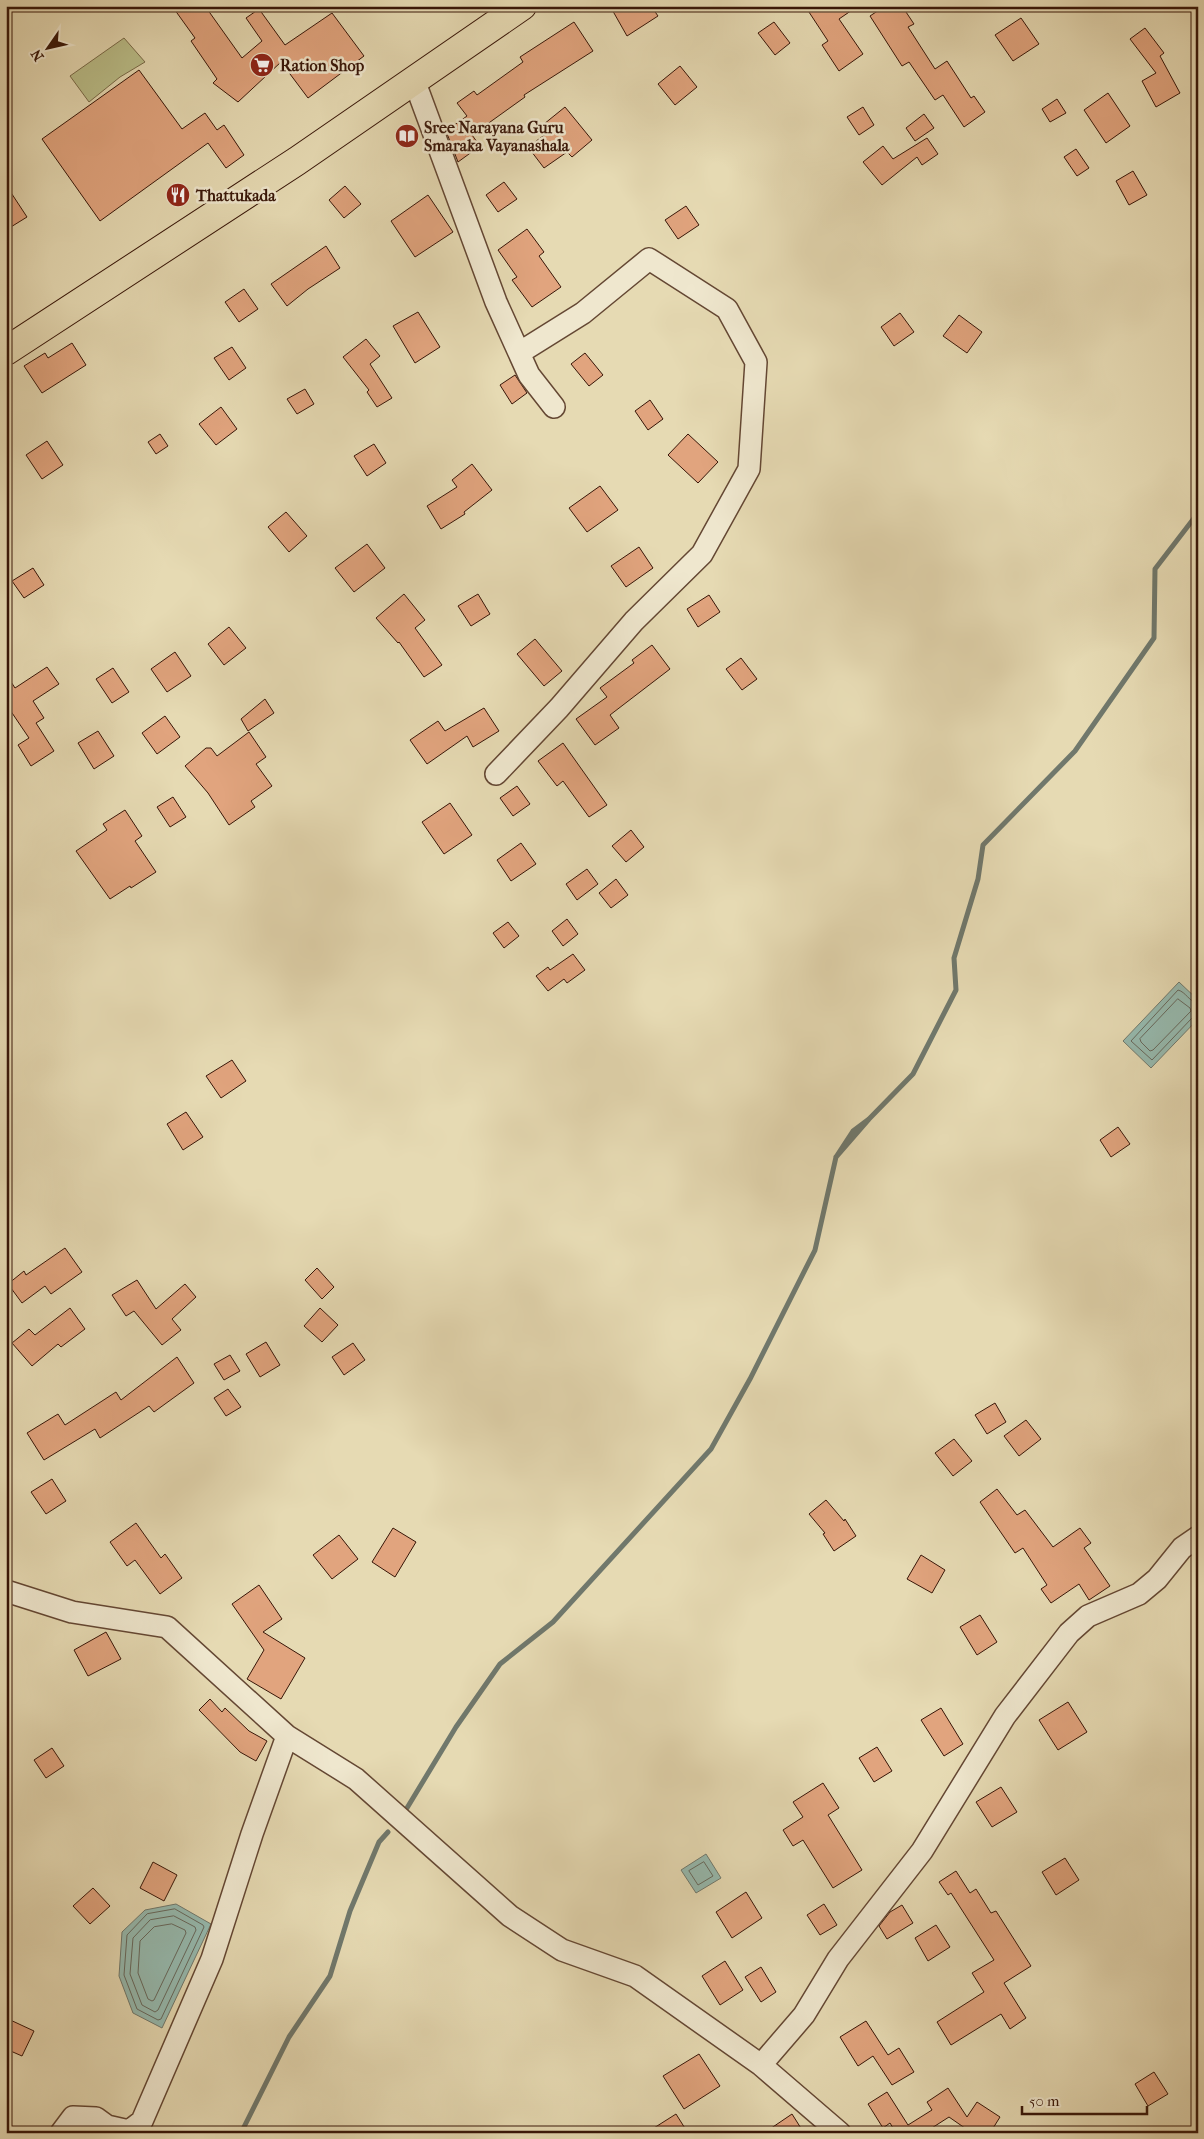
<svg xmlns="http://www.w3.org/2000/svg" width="1204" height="2139" font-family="'IM FELL French Canon',serif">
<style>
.green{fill:#babe89;stroke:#796a48}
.water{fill:#96baaf;stroke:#70786c}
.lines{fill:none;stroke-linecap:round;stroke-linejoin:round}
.shore{stroke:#67685c;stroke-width:1}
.stream{stroke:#70786c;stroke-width:5}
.building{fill:#e1a47e;stroke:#381608}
.minor-casing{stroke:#644733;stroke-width:24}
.highway-casing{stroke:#381608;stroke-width:30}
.minor{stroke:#efe7ce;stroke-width:21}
.highway{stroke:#e6dab3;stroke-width:28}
.labels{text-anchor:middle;stroke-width:5;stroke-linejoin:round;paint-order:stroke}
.poi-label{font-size:16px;font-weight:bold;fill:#381608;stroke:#efe7ce;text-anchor:start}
</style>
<rect width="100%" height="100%" fill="#e6dab3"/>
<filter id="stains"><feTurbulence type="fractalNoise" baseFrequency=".004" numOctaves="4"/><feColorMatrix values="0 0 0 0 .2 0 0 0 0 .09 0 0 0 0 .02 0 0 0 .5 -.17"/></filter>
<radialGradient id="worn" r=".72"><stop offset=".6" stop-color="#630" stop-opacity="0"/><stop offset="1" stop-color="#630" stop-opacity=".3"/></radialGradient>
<path class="green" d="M124 38 145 62 120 77 89 102 70 76Z"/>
<path class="water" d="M1179 982 1198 1000V1019L1151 1068 1123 1041Z
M706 1854 721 1878 696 1893 681 1870Z
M176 1904 211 1924 162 2028 133 2013 119 1976 122 1932 145 1910Z"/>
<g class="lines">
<path class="shore" d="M1178 999 1190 1008 1191 1011 1153 1050 1150 1051 1141 1042 1140 1039Z
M1198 1003C1189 1002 1186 992 1178 990L1131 1041 1152 1060 1192 1018 1198 1016
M704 1862 713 1876 698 1885 689 1871Z
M175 1909 203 1925 204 1927 161 2019 158 2020 137 2009 124 1975 127 1935 147 1914Z
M174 1916 195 1927 196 1930 158 2010 155 2012 142 2005 130 1974 133 1938 150 1920Z
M172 1924 185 1930 186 1933 154 2000 152 2001 148 1999 138 1973 140 1941 154 1927Z"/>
<path class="stream" d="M869 1119 913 1074 956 990 954 958 978 879 983 845 1075 751 1154 638 1155 569 1198 513
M407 1808 456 1727 500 1664 553 1622 711 1449 750 1379 815 1250 836 1157 853 1131 869 1119 836 1157
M241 2133 289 2037 330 1976 350 1911 379 1842 388 1832"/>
</g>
<path class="building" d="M172 6H205L242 58 262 41 246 18 259 9 285 45 332 13 364 56 308 98 281 62 238 102 213 83 217 79 191 41 195 38Z
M610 6H651L658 16 627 36Z
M805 6H858L839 19 863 54 839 71 822 45 828 41Z
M885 6H902L914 24 908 27 935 69 947 61 971 98 974 96 985 112 964 127 943 95 935 100 909 62 902 66 870 16Z
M1021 18 1039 44 1013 61 995 35Z
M574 22 593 51 524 95 525 97 472 135 480 146 458 162 446 131 467 116 457 103 474 91 477 95 523 62 520 57Z
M774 22 790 43 775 55 758 33Z
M1145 28 1164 53 1160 56 1180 93 1156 107 1142 81 1156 73 1130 39Z
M680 66 697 87 675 105 658 84Z
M139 70 182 129 205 113 217 130 224 125 244 155 226 168 208 143 100 221 42 139Z
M1108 93 1130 126 1106 143 1084 110Z
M1057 99 1066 113 1050 122 1042 109Z
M565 107 592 140 572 157 567 152 544 168 528 147 550 131 544 124Z
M863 107 874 125 859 135 847 117Z
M924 114 934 128 915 141 906 128Z
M927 138 938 154 922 165 917 157 882 185 863 162 883 146 893 159Z
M1076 149 1089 168 1077 176 1064 157Z
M1133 171 1147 195 1129 205 1116 181Z
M504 182 517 199 498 212 486 195Z
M6 185 27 217 6 230Z
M345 186 361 204 344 218 329 200Z
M428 195 453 232 415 257 391 221Z
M686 206 699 225 678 239 665 220Z
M527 229 544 252 539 256 561 287 532 307 512 280 517 277 498 250Z
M326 246 340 268 308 289 287 306 271 284Z
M244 289 258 309 239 322 225 302Z
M418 312 440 347 415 363 393 326Z
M900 313 914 332 894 346 881 327Z
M959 315 982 332 967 353 943 336Z
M366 339 380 356 370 364 392 398 377 407 367 392 369 390 343 357Z
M72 343 86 365 42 393 24 366 45 353 48 358Z
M232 347 246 368 229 380 214 358Z
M585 353 603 375 589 386 571 364Z
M515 375 527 393 512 404 500 385Z
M305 389 314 404 297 414 287 399Z
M650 400 663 419 648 430 635 411Z
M221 407 237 429 216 445 199 424Z
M160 434 168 446 156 454 148 442Z
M688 434 718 462 698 483 668 455Z
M47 441 63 465 42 479 26 455Z
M374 444 386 463 367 476 354 456Z
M472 464 492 490 464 512 465 514 441 529 427 506 457 487 452 480Z
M600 486 618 510 587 532 569 508Z
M286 512 307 536 289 552 268 527Z
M367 544 385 568 354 592 335 568Z
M639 547 653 568 626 587 611 566Z
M33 568 44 585 24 598 12 581Z
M404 594 425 620 415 628 442 665 424 677 399 642 398 643 376 618Z
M478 594 490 614 471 626 458 606Z
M709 595 720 612 698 627 687 609Z
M229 627 246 648 224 665 208 644Z
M535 639 562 671 544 686 517 654Z
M652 645 670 669 610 715 619 728 595 745 576 719 607 697 600 688 634 663 632 660Z
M175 652 191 676 167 692 151 669Z
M741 658 757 679 742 690 726 669Z
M47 667 59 684 33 701 44 718 36 723 54 751 31 766 18 745 29 738 6 704V674L15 688Z
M113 668 129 692 112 703 96 679Z
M265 699 274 713 248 731 241 719Z
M484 708 499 731 473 747 467 736 427 764 410 740 438 721 445 731Z
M165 716 180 737 157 754 142 733Z
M98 731 114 756 94 769 78 743Z
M249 732 266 757 256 764 272 786 251 801 255 807 229 825 208 793 185 766 206 748H211L217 756Z
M563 743 607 805 589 817 563 781 557 786 538 761Z
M517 786 530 804 513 816 500 798Z
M173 797 186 817 170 827 157 807Z
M450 803 472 835 444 854 422 822Z
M125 810 142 836 135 841 156 872 131 888 130 886 110 899 76 851 107 830 103 824Z
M631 830 644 847 626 862 612 846Z
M521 843 536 864 511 881 497 860Z
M587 869 598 884 577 900 566 884Z
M616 879 628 895 611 908 599 893Z
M567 919 578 934 563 946 552 931Z
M508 922 519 936 504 948 493 933Z
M573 954 585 970 567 983 564 979 548 991 536 976 548 967 550 970Z
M232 1060 246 1081 221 1098 206 1076Z
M186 1112 203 1137 183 1150 167 1124Z
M1118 1127 1130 1144 1111 1157 1100 1140Z
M65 1248 82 1272 51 1294 45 1286 22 1303 8 1284 24 1271 26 1275Z
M317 1268 334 1287 322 1299 305 1280Z
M137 1280 156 1309 185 1284 196 1297 172 1319 181 1330 162 1345 134 1311 126 1316 112 1295Z
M70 1308 85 1329 61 1347 58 1344 32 1366 12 1343 29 1329 35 1335Z
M320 1308 338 1325 322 1342 304 1326Z
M266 1342 280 1365 260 1377 246 1354Z
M353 1343 365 1360 344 1375 332 1357Z
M230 1355 240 1371 224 1380 214 1364Z
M177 1357 194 1383 154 1412 149 1406 100 1438 95 1429 44 1460 27 1433 58 1414 65 1425 116 1392 121 1400Z
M228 1389 241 1407 226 1416 214 1398Z
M995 1403 1006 1422 987 1434 975 1415Z
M1026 1420 1041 1439 1019 1456 1004 1436Z
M954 1439 972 1461 953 1476 935 1453Z
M52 1479 66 1501 46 1514 31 1492Z
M997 1489 1017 1515 1025 1510 1053 1547 1080 1528 1091 1543 1084 1548 1110 1586 1089 1600 1079 1584 1051 1603 1041 1589 1047 1585 1023 1548 1015 1553 980 1502Z
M826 1500 844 1521 845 1519 856 1536 834 1551 823 1534 825 1533 809 1514Z
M136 1523 161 1558 165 1554 182 1578 160 1594 135 1560 127 1566 110 1542Z
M393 1528 416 1542 395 1577 372 1562Z
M339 1535 358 1559 332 1579 313 1555Z
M921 1555 945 1570 932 1593 907 1579Z
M259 1585 282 1619 263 1632 305 1658 281 1699 247 1679 264 1650 232 1604Z
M980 1615 997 1642 977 1655 960 1627Z
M106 1632 121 1659 88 1676 74 1650Z
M210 1699 222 1712 225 1708 249 1731 267 1741 256 1761 240 1752 199 1710Z
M1068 1702 1087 1732 1058 1750 1039 1720Z
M941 1708 963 1744 944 1756 921 1720Z
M877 1747 892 1771 874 1782 859 1758Z
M52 1748 64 1766 46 1778 34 1760Z
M823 1783 839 1808 828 1815 862 1870 833 1888 803 1840 793 1846 783 1830 803 1817 793 1802Z
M1001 1787 1017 1812 992 1827 976 1802Z
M1065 1858 1079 1880 1056 1895 1042 1872Z
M153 1862 177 1875 164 1901 140 1888Z
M956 1871 970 1893 976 1889 991 1913 996 1911 1031 1966 1004 1983 1026 2018 1010 2029 1001 2014 951 2045 937 2022 984 1992 972 1973 994 1960 951 1893 948 1895 939 1882Z
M93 1888 110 1906 90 1924 73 1906Z
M746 1892 762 1918 732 1938 716 1912Z
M824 1904 837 1925 820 1935 807 1915Z
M902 1905 913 1923 887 1939 879 1926 890 1912Z
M936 1925 950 1947 928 1961 915 1938Z
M725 1961 743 1990 720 2005 702 1976Z
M761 1967 776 1992 761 2002 745 1977Z
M6 2018 34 2031 22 2056 6 2049Z
M866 2021 888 2055 899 2048 914 2072 892 2085 873 2056 858 2066 840 2037Z
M699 2054 720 2086 684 2109 663 2076Z
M1154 2072 1168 2094 1148 2106 1135 2084Z
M948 2088 967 2117 977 2102 1000 2117 990 2133H972L949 2117 924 2133H896L890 2123 883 2128 868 2104 887 2092 908 2125 932 2110 927 2102Z
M676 2114 688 2133H646Z
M792 2114 804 2133H764Z"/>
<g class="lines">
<g class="minor-casing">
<path id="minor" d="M414 80 496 302 529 375 554 407
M496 774 559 708 634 621 702 554 749 469 756 362 727 309 649 259 583 313 519 353
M6 1591 72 1612 167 1627 287 1736 356 1779 510 1916 562 1950 635 1976 761 2065 840 2133
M761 2065 804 2015 838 1959 922 1851 1005 1716 1069 1633 1088 1616 1139 1594 1157 1579 1182 1548 1198 1537
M61 2133 73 2117 96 2118 107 2126 129 2131 142 2121 212 1959 252 1834 287 1736"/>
</g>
<g class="highway-casing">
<path id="highway" d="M6 351 297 161 522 6"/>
</g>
<use href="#minor" class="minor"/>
<use href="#highway" class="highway"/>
</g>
<defs>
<g id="supermarket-disc" transform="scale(1.25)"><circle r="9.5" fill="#8f2418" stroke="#efe7ce"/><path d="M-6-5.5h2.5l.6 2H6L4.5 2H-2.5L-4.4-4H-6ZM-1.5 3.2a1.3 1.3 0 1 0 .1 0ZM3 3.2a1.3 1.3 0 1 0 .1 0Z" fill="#fff"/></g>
<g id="library-disc" transform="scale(1.25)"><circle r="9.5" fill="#8f2418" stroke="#efe7ce"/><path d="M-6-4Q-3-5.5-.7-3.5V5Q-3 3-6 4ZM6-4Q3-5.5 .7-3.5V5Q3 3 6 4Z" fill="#fff"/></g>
<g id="restaurant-disc" transform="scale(1.25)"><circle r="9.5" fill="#8f2418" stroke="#efe7ce"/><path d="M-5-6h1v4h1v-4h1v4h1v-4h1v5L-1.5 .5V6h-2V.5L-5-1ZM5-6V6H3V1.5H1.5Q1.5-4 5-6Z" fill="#fff"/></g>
</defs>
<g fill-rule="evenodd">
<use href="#supermarket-disc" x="262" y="65"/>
<use href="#library-disc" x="407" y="136"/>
<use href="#restaurant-disc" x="178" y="195"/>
</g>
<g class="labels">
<g class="poi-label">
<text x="280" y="71">Ration Shop</text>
<text x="424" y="133">Sree Narayana Guru<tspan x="424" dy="18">Smaraka Vayanashala</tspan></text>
<text x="196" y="201">Thattukada</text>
</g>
</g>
<rect width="1204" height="2139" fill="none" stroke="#e6dab3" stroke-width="25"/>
<rect x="8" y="8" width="1189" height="2124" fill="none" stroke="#381608" stroke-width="2.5"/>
<rect x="12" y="12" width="1179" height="2114" fill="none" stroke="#381608"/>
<g transform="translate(48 48) rotate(236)" stroke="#efe7ce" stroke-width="4" paint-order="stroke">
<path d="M0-4L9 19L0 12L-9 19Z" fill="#381608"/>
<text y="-8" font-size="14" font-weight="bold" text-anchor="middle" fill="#381608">N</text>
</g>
<path d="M1022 2106v8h125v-8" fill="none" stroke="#381608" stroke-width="2.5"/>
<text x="1029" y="2106" font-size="15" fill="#381608" stroke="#efe7ce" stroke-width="4" paint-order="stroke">50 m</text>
<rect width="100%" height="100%" filter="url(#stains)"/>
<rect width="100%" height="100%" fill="url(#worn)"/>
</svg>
